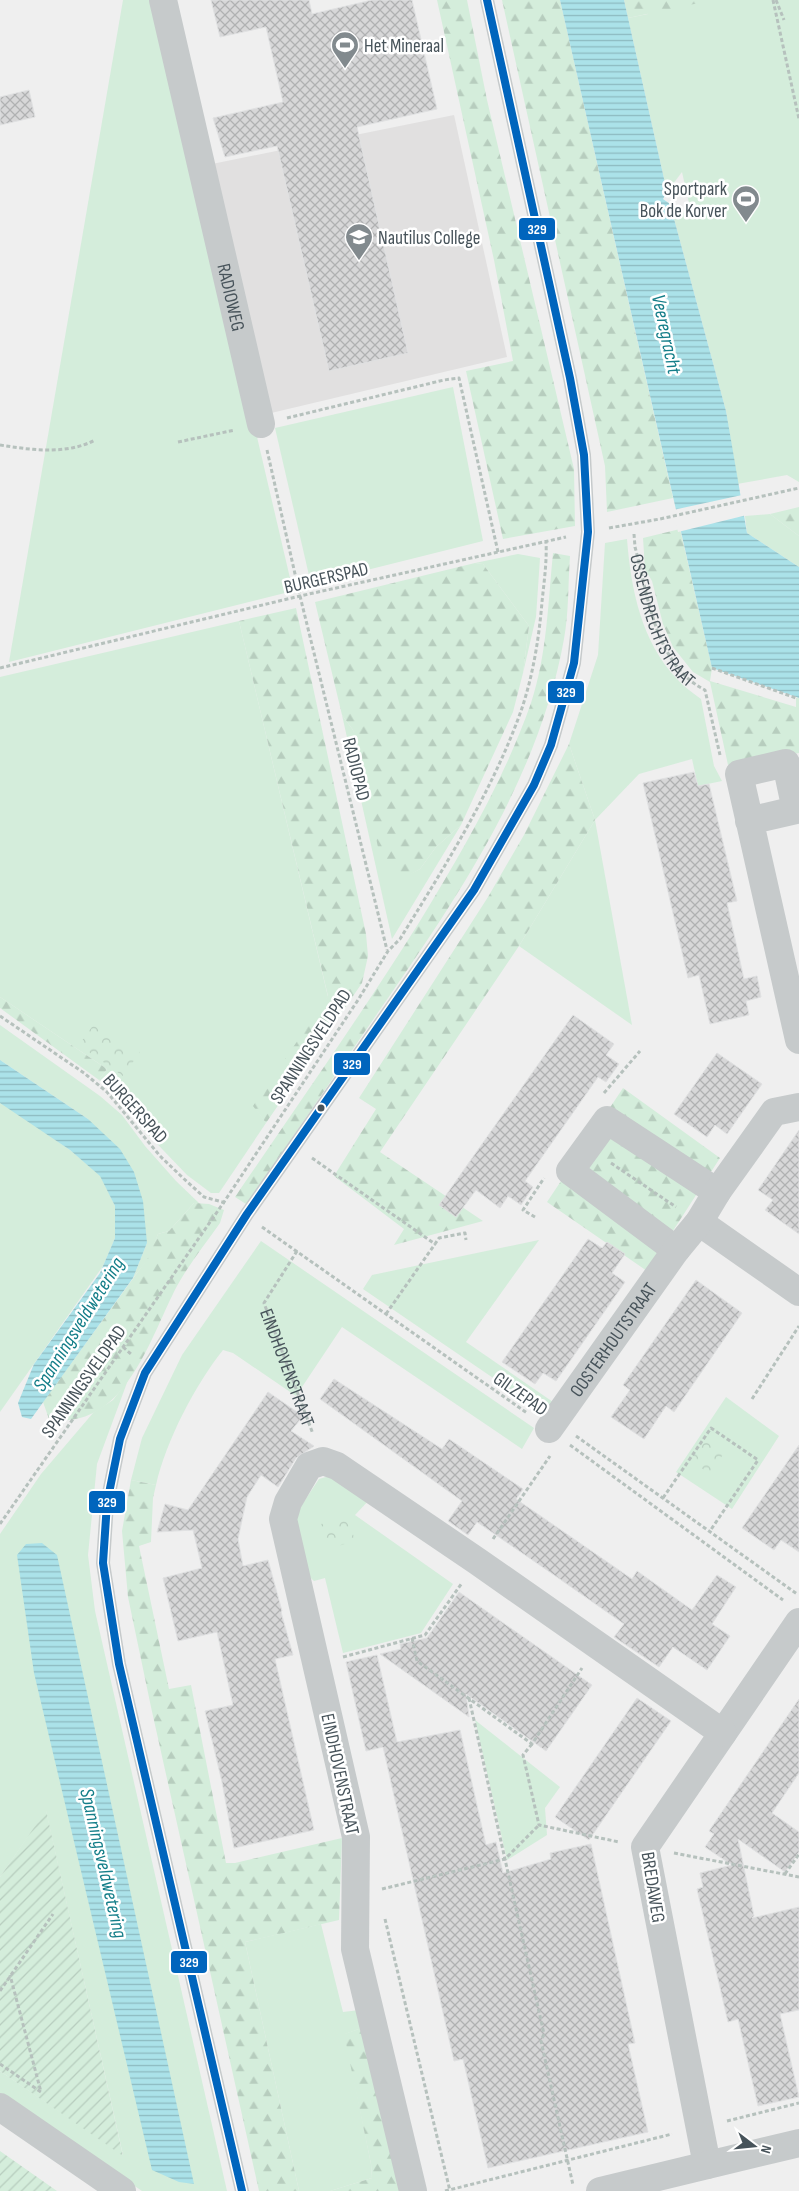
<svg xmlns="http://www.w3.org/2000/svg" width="799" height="2191" font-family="'Sofia Sans Condensed',sans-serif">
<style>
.education{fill:#e1e0e0}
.grass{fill:#d4eddb}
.forest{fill:url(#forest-firs)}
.park{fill:url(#park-crowns)}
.garden{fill:url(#garden-furrows)}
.water{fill:url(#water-rules)}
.pier{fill:#efefef}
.building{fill:url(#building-cross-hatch);stroke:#e0e1e2}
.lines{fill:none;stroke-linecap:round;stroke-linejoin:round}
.path{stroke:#b6c1bd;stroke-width:3;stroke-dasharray:4 2.5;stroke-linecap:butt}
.service{stroke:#c6cacb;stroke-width:14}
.minor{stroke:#c6cacb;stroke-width:28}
.bus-1-casing{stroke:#fff;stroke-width:11}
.bus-1{stroke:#0065bd;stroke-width:8}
.bus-dot{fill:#47535a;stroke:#fff;stroke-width:2}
.labels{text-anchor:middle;stroke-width:5;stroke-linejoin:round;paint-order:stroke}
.poi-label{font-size:19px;fill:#47535a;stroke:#fff;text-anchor:start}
.street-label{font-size:19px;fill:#47535a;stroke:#fff}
.water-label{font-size:20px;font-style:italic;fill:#147e89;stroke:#fff}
.line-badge{stroke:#fff;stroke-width:2}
.badge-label{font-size:14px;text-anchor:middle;font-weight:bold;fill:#fff}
</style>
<defs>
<pattern id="forest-firs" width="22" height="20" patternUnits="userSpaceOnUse" patternTransform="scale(1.25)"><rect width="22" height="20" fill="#d4eddb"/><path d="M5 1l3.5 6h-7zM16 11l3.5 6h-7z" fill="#b7cdbe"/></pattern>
<pattern id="park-crowns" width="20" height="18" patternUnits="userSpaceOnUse" patternTransform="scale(1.25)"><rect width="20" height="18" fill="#d4eddb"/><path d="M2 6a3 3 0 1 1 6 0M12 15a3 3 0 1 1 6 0" fill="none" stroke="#b7cdbe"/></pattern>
<pattern id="garden-furrows" width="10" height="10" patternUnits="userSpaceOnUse" patternTransform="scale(1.25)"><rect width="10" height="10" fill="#d4eddb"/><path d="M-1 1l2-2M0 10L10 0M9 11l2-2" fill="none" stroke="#b7cdbe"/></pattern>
<pattern id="water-rules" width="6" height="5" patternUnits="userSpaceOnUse" patternTransform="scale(1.25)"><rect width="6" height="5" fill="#abe2e9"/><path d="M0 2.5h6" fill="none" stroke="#8dbac0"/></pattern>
<pattern id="building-cross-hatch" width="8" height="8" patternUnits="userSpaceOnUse" patternTransform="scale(1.25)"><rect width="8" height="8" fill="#d7d7d8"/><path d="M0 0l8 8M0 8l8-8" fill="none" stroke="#b0b1b2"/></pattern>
</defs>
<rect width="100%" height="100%" fill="#efefef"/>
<path class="education" d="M454 115 507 357 267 414 212 164Z"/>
<path class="grass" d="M123 0H155L293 591 9 662Z
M645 0H799V482L787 475 737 484 726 411 670 204 692 216 682 172 667 192 628 18 648 14Z
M453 387 483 541 311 584 275 428Z
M770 514 799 536V567L747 533 745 516Z
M627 539C631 589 641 641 677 679 684 687 693 693 701 699L714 766 722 781 698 786 692 759 639 774 595 820 632 1025 519 946 595 820 569 744 598 655 605 543Z
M518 554 540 558 536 617 523 673 529 626 483 564 475 563Z
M239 621 328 997 254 1106 266 1123 219 1193H211L187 1175 140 1126 127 1106 99 1080 107 1069 0 997V677Z
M342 715 353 730 406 876 420 869 436 847 461 825 392 939Z
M0 1025 100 1096 122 1115 145 1146 176 1181 200 1204 194 1203 169 1231 158 1234 149 1258 133 1278 147 1243 88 1119 0 1060Z
M0 1101 70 1150 101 1176 115 1206V1238L103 1266 0 1412Z
M539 1240 466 1342 553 1402 546 1414 363 1289 372 1275Z
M261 1241 534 1428 522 1449 342 1327 296 1396 233 1353 223 1350C195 1385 166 1441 156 1485L131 1480 142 1438 182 1355Z
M128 1380 97 1464 88 1555 95 1611 227 2191H142L0 2093V2071L123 2155 46 1811 0 1877V1534L41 1474 93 1413 113 1400Z
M726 1397 779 1436 732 1509 676 1472Z
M336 1474 371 1498 355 1515 453 1584 421 1633 343 1653 325 1578 314 1581 303 1571 295 1515 319 1479Z
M475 1720 560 1787 545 1808 547 1835 507 1860Z
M321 1924 343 2012 360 2010 365 2027 345 2034 371 2164 372 2178 330 2191H299L245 1942Z"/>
<path class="forest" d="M437 0H467L487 100 574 469 575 526 503 539 466 371 513 361 494 260Z
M502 0H560L673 498 607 512 605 466Z
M624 0H713L628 18Z
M799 507V536L770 514Z
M680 529 712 668 710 681 796 707V698H799V753L728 765 710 682 693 672 673 647 663 624 652 581 645 569 643 538Z
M553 553 570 556C568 583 569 612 564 639 539 778 458 897 379 1011 335 1075 291 1140 246 1204L235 1197C297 1106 361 1015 420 921 462 852 504 780 531 703 547 655 548 603 553 553Z
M475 563 483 564 529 626 523 673 513 712 461 825 436 847 420 869 406 877 379 852 353 730 342 715 315 602Z
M296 608 366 934 368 956 362 983 266 1123 253 1106 328 996 239 621Z
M569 744 595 820 519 946 380 1152 483 1221 394 1245 404 1229 334 1176 376 1109 359 1098 488 897 524 835Z
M0 997 107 1069 99 1080 0 1008Z
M623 1088 720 1158 647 1271 547 1202Z
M194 1203 209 1204 224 1210 220 1223C206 1243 189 1264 177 1286 150 1337 125 1432 49 1419L43 1402 148 1258 158 1234 169 1231Z
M131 1480 156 1485 153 1498 151 1542 139 1546 169 1689 191 1685 226 1863H235L342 1838 339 1920 245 1942 299 2191H259L151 1707 128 1597 122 1531Z
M365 2027 401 2191H330L372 2178 371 2164 344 2034Z"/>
<path class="park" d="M96 1021 140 1052 123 1076 79 1045Z
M708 1437 726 1450 710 1474 690 1460Z
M348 1517 355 1541 328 1549 321 1524Z"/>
<path class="garden" d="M46 1810 123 2156 0 2071V1877Z
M0 2151 57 2191H0Z"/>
<path class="water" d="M560 0H624L667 192 663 199 670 204 726 411 747 533 799 567V698L712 668Z
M0 1060 88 1119 120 1149 134 1172 143 1201 147 1243 133 1278 31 1419 22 1417 18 1403 34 1364 100 1273 115 1238V1206L100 1176 70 1150 0 1103Z
M42 1543 57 1555 194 2184 179 2182 152 2170 34 1673 17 1555 26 1544Z"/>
<path class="pier" d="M742 495 747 515 678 532 673 510Z"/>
<path class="building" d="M211 0H309L312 14 372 0H412L437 109 357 127 408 353 329 371 277 146 225 157 213 118 283 102 266 27 220 37Z
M29 90 35 117 0 125V97Z
M694 772 698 786 709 784 737 901 727 903 744 979 757 976 761 997 746 1001 749 1015 710 1024 699 975 688 978 643 783Z
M573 1015 614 1044 606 1055 619 1064 606 1082 598 1077 525 1181 533 1187 521 1205 508 1196 500 1208 476 1190 456 1217 439 1205Z
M717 1053 762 1084 727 1134 715 1125 707 1137 674 1114Z
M799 1130V1234L765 1210 773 1200 758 1190Z
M588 1239 602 1248 607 1242 625 1254 612 1273 625 1282 556 1381 543 1373 535 1384 502 1362Z
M696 1280 742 1313 674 1412 666 1406 644 1439 611 1417 630 1390 623 1385Z
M334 1379 442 1449 449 1439 523 1489 516 1499 632 1579 637 1571 692 1610 717 1575 736 1587 712 1624 730 1636 707 1670 673 1647 659 1667 614 1637 624 1624 554 1575 477 1522 468 1535 448 1521 462 1501 320 1399Z
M268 1392 303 1416 291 1431 314 1446 296 1458 278 1487 261 1475 247 1497 238 1539 243 1566 268 1560 282 1611 281 1612 293 1655 275 1659 314 1830 234 1848 222 1782 205 1711 233 1705 217 1632 178 1641 163 1578 202 1568 193 1530 157 1532 165 1504 188 1510Z
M799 1445V1552L781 1540 774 1550 742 1528Z
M459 1592 592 1685 546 1751 466 1694 469 1717 380 1654 401 1649 400 1644 427 1638Z
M377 1655 397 1742 460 1730 486 1845 496 1842 503 1873 551 1859 550 1853 591 1844 635 2043 628 2044 648 2132 488 2168 463 2059 454 2061 383 1747 366 1751 346 1662Z
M637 1698 671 1721 589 1840 555 1817Z
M799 1699V1773L772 1813 799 1832V1852L785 1872 738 1839 754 1916 752 1918 799 1907V2010L780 2014 799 2097 758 2106 738 2019 728 2022 697 1889 703 1887 700 1873 732 1865 705 1847 714 1834 709 1831Z"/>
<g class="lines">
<g class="path">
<path d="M773 0 799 119"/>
<path d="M776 0 784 20"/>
<path d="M287 418 444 380 459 378 498 552"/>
<path d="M178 442 235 430"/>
<path d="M0 445C31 450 67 455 95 440"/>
<path d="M267 450 300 596 387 950"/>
<path d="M609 528 660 519 799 488"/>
<path id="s1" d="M634 534 635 547C648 595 655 665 705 690L720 755"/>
<path d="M0 668 300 596 566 537"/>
<path d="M712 668 796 698"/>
<path d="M0 1016 84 1073 107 1092 160 1156 183 1178 204 1197 226 1203"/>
<path d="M604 1093 640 1051"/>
<path d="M312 1158 435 1244 439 1238 465 1233 466 1240"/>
<path d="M611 1163 676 1207"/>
<path d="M535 1217 523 1210 544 1178"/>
<path d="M262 1227 527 1413"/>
<path id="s2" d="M297 1251 264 1303 313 1434"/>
<path d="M386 1314 435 1244"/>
<path d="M123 1347 132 1355"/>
<path d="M752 1399 799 1326"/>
<path d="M576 1436 797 1594"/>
<path d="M570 1445 783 1600"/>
<path d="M663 1498 711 1428 758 1460 710 1531"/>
<path d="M0 1524 224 1202 358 1000 388 951 400 939C445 866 492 792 521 711 533 676 539 638 542 602 544 582 547 562 546 542"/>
<path d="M493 1539 550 1456"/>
<path d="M412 1638 417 1661 532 1744 582 1668"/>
<path d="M343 1657 425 1635 462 1583"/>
<path d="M469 1698 544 2034 541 2041 573 2185"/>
<path d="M532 1744 523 1755 539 1825 619 1842"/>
<path d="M674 1853 799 1877"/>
<path d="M785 1874 799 1854"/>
<path d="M382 1889 505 1859 539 1825"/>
<path d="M385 1919 450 2191"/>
<path d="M0 1991 53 1914"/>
<path d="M0 2064 41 2092 10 1975"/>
<path d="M727 2121 799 2103"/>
<path d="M445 2191 672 2134"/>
</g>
<path class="service" d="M242 2191 119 1664 103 1563 107 1503 120 1439 145 1373 247 1214 474 890 534 785 551 745 574 663 588 532 584 455 570 378 487 0"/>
<g class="minor">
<path id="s3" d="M163 0 261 424"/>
<path d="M749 821 796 810 786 763 739 774 799 1040"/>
<path d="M699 1222 799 1292"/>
<path d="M676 1250 570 1171 607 1120 717 1192"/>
<path id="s4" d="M549 1429 676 1250 699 1222 717 1192 774 1112 799 1107"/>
<path d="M0 2107 122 2191"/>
<path d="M707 2165 645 1847 799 1622"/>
<path d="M413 2191 355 1949 356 1837 283 1519 288 1502 309 1466 323 1461 337 1466 477 1561 723 1733"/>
<path d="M600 2191 799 2143"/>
</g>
<g class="bus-1-casing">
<path id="bus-1" d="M242 2191 119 1664 103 1563 107 1503 120 1439 145 1373 247 1214 474 890 534 785 551 745 574 663 588 532 584 455 570 378 487 0"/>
</g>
<use href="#bus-1" class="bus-1"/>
</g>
<defs>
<g id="stadium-pin" transform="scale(1.4375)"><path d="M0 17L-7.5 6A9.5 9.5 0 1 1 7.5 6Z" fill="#828a8e" stroke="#fff"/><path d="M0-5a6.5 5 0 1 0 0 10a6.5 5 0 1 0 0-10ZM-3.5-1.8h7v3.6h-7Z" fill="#fff"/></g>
<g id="school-pin" transform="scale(1.4375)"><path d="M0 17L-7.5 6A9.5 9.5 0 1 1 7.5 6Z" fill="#828a8e" stroke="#fff"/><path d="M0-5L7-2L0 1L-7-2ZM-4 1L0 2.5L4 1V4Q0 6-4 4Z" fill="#fff"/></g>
</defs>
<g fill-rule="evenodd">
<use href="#stadium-pin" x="345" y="45"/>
<use href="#stadium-pin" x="746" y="199"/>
<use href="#school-pin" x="359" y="237"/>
</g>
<circle class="bus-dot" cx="321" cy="1108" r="4.5"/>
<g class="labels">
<g class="poi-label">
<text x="364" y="52">Het Mineraal</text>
<text x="727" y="195" text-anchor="end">Sportpark<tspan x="727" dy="22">Bok de Korver</tspan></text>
<text x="378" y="244">Nautilus College</text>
</g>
<g class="street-label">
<text dy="7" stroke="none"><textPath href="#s3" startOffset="305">RADIOWEG</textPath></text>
<text transform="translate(326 577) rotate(-13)" y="7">BURGERSPAD</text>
<text dy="7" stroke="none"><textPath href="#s1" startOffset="92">OSSENDRECHTSTRAAT</textPath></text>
<text transform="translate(357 769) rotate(76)" y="7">RADIOPAD</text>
<text transform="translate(310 1046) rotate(-57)" y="7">SPANNINGSVELDPAD</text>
<text transform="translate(136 1108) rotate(48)" y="7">BURGERSPAD</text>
<text dy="7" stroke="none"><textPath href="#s4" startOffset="110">OOSTERHOUTSTRAAT</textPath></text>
<text dy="7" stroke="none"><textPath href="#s2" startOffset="130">EINDHOVENSTRAAT</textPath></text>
<text transform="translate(83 1381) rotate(-55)" y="7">SPANNINGSVELDPAD</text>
<text transform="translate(521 1393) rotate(35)" y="7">GILZEPAD</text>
<text transform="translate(341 1774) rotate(78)" y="7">EINDHOVENSTRAAT</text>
<text transform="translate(654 1887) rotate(81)" y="7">BREDAWEG</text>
</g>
<g class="water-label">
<text transform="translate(667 334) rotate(78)" y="7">Veeregracht</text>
<text transform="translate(78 1324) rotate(-58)" y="7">Spanningsveldwetering</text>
<text transform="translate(104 1863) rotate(77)" y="7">Spanningsveldwetering</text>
</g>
</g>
<g class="line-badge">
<rect x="518" y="217" width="38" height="24" rx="5" fill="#0065bd"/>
<rect x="547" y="680" width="38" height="24" rx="5" fill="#0065bd"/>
<rect x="333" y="1052" width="38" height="24" rx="5" fill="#0065bd"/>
<rect x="88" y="1490" width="38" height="24" rx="5" fill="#0065bd"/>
<rect x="170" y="1950" width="38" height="24" rx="5" fill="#0065bd"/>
</g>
<g class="badge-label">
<text x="537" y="234">329</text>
<text x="566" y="697">329</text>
<text x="352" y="1069">329</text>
<text x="107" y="1507">329</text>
<text x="189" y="1967">329</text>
</g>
<g transform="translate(754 2146) rotate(106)" stroke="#ffffff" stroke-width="4" paint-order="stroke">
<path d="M0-4L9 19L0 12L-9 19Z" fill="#47535a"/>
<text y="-8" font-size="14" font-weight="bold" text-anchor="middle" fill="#47535a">N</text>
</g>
</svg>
